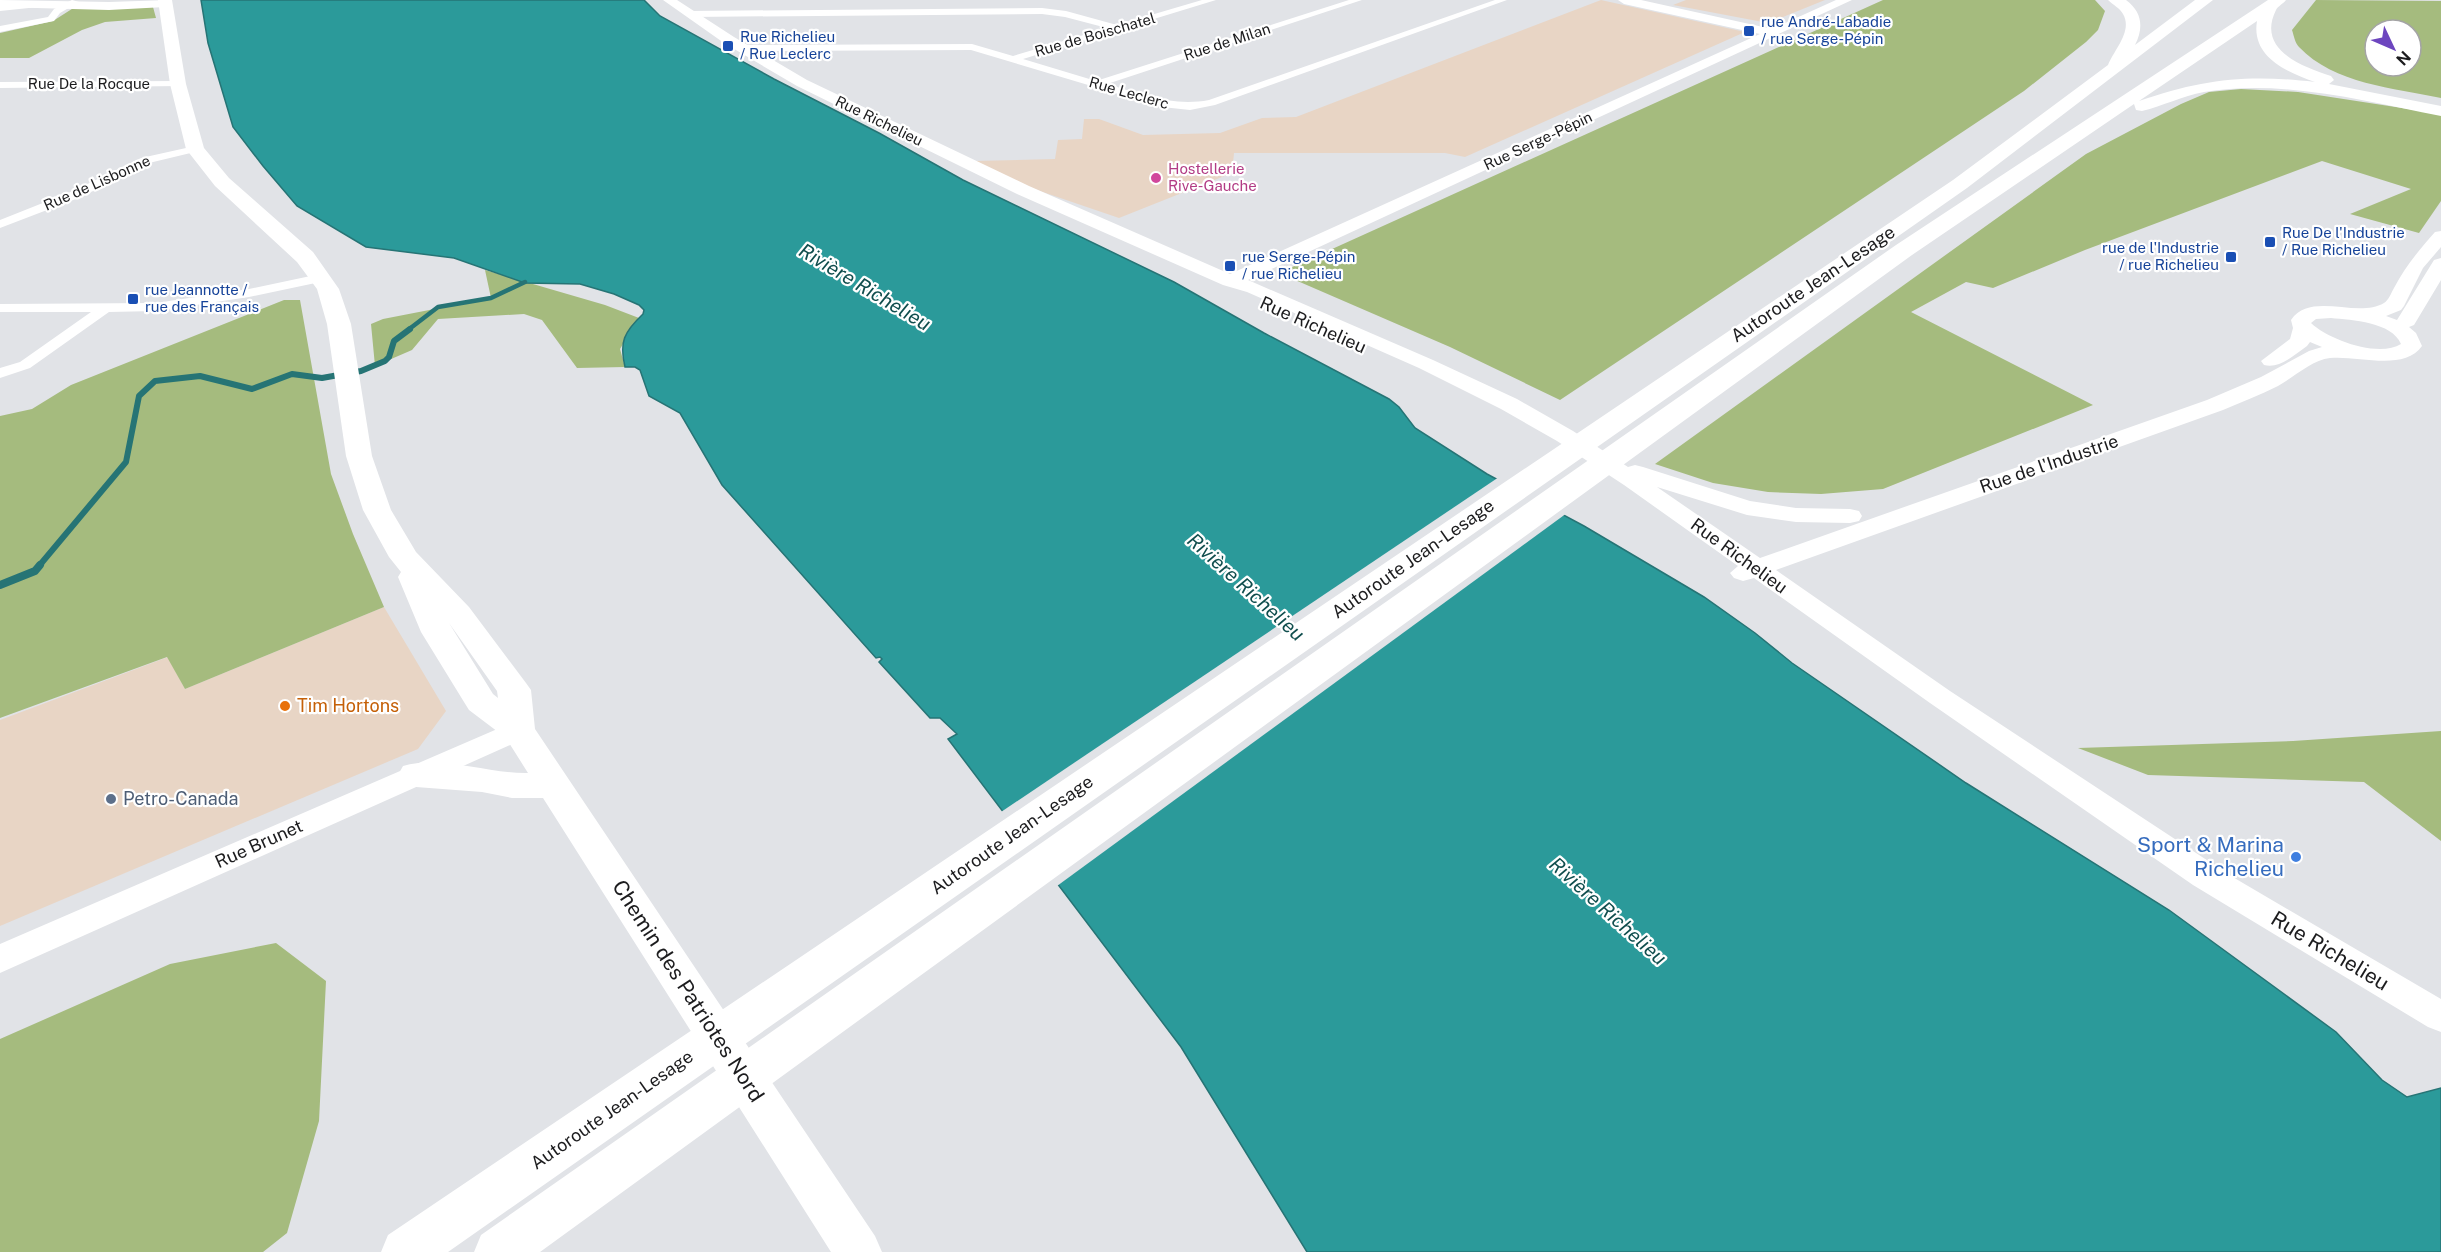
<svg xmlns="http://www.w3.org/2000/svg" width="2441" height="1252" font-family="'Public Sans',sans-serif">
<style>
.commercial{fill:#e8d5c5}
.green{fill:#a5bb7e;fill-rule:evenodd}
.water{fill:#2b9a9a;stroke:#267475;stroke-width:1.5}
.pier{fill:#e1e3e7}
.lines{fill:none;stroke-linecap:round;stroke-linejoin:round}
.stream-far2{stroke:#267475;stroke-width:4.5}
.stream-far1{stroke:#267475;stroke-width:6}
.stream{stroke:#267475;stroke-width:8}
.street{fill:#fff;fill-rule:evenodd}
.secondary{fill:#fff;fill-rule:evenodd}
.primary{fill:#fff;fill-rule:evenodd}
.highway{fill:#fff;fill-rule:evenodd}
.transit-dot{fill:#1a4fb4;stroke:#fff;stroke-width:2}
.hotel-dot{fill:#d1479c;stroke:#fff;stroke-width:2}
.food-dot{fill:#e8710a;stroke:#fff;stroke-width:2}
.service-dot{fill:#5c6f8a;stroke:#fff;stroke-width:2}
.shop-dot{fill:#3f7fe0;stroke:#fff;stroke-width:2}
.labels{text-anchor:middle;stroke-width:4.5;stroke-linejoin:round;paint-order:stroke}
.far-transit-label{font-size:15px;fill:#164399;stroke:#fff;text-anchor:start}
.far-street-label{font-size:15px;fill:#1c1c1e;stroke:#fff}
.far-hotel-label{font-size:15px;fill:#b23c85;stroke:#fff;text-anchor:start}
.street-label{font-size:18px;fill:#1c1c1e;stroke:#fff}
.food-label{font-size:18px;fill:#c56008;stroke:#fff;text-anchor:start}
.service-label{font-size:18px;fill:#4e5e75;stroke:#fff;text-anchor:start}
.water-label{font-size:20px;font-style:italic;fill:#104e4e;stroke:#fff}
.near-shop-label{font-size:21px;fill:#366cbe;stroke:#fff;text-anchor:end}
.near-street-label{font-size:21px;fill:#1c1c1e;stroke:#fff}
</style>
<rect width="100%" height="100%" fill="#e1e3e7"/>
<path class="commercial" d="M1601 0 1745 32 1465 157 1445 153H1234L1232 173 1119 218 1031 188 974 161 1055 159 1058 140 1082 139 1084 119H1099L1143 135 1220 133 1262 118 1296 117Z
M1686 0H1825L1768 23 1673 5Z
M384 607 446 711 418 749 0 926V720L168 657 185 689Z"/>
<path class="green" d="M1883 0H2095L2105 11 2098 30 2086 42 2024 91 1560 400 1450 347 1279 273Z
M2316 0 2441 1V98C2394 88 2334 84 2299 47 2295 43 2294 36 2292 30ZM2375 30H2411V66H2375Z
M75 7H153L156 18 105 22 82 30 29 58H0V33L53 21Z
M2241 89 2298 92 2441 114V201L2419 233 2350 214 2411 189 2322 161 2085 250 1993 288 1966 282 1911 312 2093 405 1883 489 1821 494 1768 492 1713 483 1655 464 2086 154 2181 104 2209 92Z
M485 270 605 305 639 318 620 349 625 367 577 368 542 320 524 314 438 319 412 350 375 366 371 324 383 319 491 298Z
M284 300H300L331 474 353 534 384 607 185 689 167 657 0 718V416L32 409 71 385Z
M2441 731V841L2364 782 2148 775 2078 748 2293 741Z
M276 943 326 981 319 1121 287 1233 263 1252H0V1039L170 964Z"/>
<path class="water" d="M201 0H644L660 16 774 79 879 133 963 180 1174 282 1264 333 1389 399 1399 407 1415 428 1487 474 1584 526 1704 597 1755 633 1792 663 1966 783 2169 910 2336 1032 2382 1080 2407 1097 2441 1088V1252H1307L1181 1047 948 739 957 734 940 718H930L879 662 882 659 880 657 876 658 722 485 680 413 649 396 640 370 635 367H625C619 342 624 332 643 314L644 310 639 305 614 294 580 284 525 283 454 258 366 247 297 206 263 166 233 127 208 43Z"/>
<path class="pier" d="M1499 477 1567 513 1057 886 1001 812Z"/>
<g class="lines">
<path class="stream-far2" d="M408 330 438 307 491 298 525 282"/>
<path class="stream-far1" d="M39 566 126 462 139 396 155 381 200 376 252 389 292 374 322 378 361 371 385 361 389 357 394 341 410 329"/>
<path class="stream" d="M0 585 35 571 40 565"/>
<path class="street" d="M72 0 79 2 60 13 54 21 0 32V26L48 17 54 9Z
M1202 0H1216L1023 59 1096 81 1349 0H1362L1107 84C1141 94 1173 107 1209 100L1495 0H1507L1215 105 1190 110 1162 107 971 50 742 51 737 48 742 45 972 44 1013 56 1107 28 1065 17 1042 14 690 17 685 14 690 11 1042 8 1066 11 1117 25Z
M45 1 48 2V6L0 11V5Z
M178 81 183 84 182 86 0 88V82Z
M195 146 201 149 199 151 149 163 81 197 0 228V220L73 191 141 158Z
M320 274 327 278 325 281 249 297 156 311 109 312 30 368 0 378V368L20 362 91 312H0V304L156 303 249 289Z"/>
<path class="secondary" d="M0 0 109 2 168 0 171 3 165 7 109 10 0 7Z
M663 0H677L734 37 807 80 1029 186 1230 274 1760 34 1624 4 1618 0H1641L1772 29 1836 0H1852L1248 280 1433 360 1517 399 1573 431 1628 467 1635 465 1643 467 1750 501 1796 508 1850 509 1859 511 1862 516 1859 521 1850 523 1796 522 1747 515 1657 487 1760 558 2207 400 2261 377 2309 351 2322 347 2310 342 2307 346C2294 355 2280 369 2264 365L2261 361 2290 339 2293 328 2291 320C2311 291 2357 319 2384 303 2389 300 2391 293 2394 288 2405 267 2419 250 2435 232L2441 231V247L2423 268 2404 306 2401 310 2386 316 2397 320 2434 260 2441 258V280L2414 325 2409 327 2416 333 2422 346C2404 372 2357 355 2330 358 2312 360 2294 377 2278 386 2260 395 2241 402 2223 410L1776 570 1950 691 2231 876 2441 999V1032L2428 1027 2193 885 1930 703 1754 578 1743 581 1734 578 1730 573 1738 566 1624 485 1557 441 1501 409 1419 368 1247 292 1223 285 1017 194 797 86 724 43ZM2331 318C2352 320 2392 322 2401 344 2379 358 2329 340 2311 323L2316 319Z
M518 720 528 723 533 730 528 737 0 973V944Z"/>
<path class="primary" d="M158 0H172L186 84 204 148 229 178 313 252 339 289 351 324 372 456 391 510 416 552 469 607 526 683 531 690 535 729 875 1236 882 1252H831L543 798H512L482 792 416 787 403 784 398 775 403 766C443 755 488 774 528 773L506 738 469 710 464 702 421 632 398 577 401 572 389 557 363 510 346 456 327 324 317 289 297 262 215 186 186 149 170 84ZM449 623 497 691 498 698 493 694Z"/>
<path class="highway" d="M2108 0H2126C2142 12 2144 27 2135 45L2195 0H2213L1967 188 448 1252H381L388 1235 1953 180 2108 65C2114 50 2133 31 2123 14 2120 8 2113 5 2108 0Z
M2268 0H2286C2283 4 2278 6 2276 10 2256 50 2303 67 2331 76L2334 80 2329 84 2441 106V116C2364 101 2283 79 2204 92 2182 96 2163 106 2142 111L2136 110 2134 104 1912 255 540 1252H474L481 1235 1896 245ZM2257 21C2251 57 2287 72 2315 82 2248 74 2202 79 2139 101Z"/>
</g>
<g class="transit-dot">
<rect x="1743" y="25" width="12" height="12" rx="3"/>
<rect x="722" y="40" width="12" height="12" rx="3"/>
<rect x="2264" y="236" width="12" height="12" rx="3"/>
<rect x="2225" y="251" width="12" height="12" rx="3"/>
<rect x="1224" y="260" width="12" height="12" rx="3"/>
<rect x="127" y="293" width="12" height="12" rx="3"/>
</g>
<circle class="hotel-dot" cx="1156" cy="178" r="6"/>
<circle class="food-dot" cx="285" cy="706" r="6"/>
<circle class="service-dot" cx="111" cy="799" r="6"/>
<circle class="shop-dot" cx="2296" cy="857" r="6"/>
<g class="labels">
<g class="far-transit-label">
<text x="1761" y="27">rue André-Labadie<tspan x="1761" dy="17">/ rue Serge-Pépin</tspan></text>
<text x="740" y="42">Rue Richelieu<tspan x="740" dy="17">/ Rue Leclerc</tspan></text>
<text x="2282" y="238">Rue De l'Industrie<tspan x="2282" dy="17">/ Rue Richelieu</tspan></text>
<text x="2219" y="253" text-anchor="end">rue de l'Industrie<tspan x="2219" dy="17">/ rue Richelieu</tspan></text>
<text x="1242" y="262">rue Serge-Pépin<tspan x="1242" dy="17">/ rue Richelieu</tspan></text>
<text x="145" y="295">rue Jeannotte /<tspan x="145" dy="17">rue des Français</tspan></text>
</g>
<g class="far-street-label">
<text transform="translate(1095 35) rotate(-16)" y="5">Rue de Boischatel</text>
<text transform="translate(1227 42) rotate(-18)" y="5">Rue de Milan</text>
<text x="89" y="89">Rue De la Rocque</text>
<text transform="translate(1129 93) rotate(16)" y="5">Rue Leclerc</text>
<text transform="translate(879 121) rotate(26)" y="5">Rue Richelieu</text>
<text transform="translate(1538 141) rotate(-25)" y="5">Rue Serge-Pépin</text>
<text transform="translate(97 183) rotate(-24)" y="5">Rue de Lisbonne</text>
</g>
<g class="far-hotel-label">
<text x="1168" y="174">Hostellerie<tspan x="1168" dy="17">Rive-Gauche</tspan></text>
</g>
<g class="street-label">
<text transform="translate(1813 284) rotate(-34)" y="6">Autoroute Jean-Lesage</text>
<text transform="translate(1313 325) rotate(24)" y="6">Rue Richelieu</text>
<text transform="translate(2049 464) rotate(-19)" y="6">Rue de l'Industrie</text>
<text transform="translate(1739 556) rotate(36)" y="6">Rue Richelieu</text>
<text transform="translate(1413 559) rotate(-35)" y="6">Autoroute Jean-Lesage</text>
<text transform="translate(1012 835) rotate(-35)" y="6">Autoroute Jean-Lesage</text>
<text transform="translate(259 844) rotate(-24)" y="6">Rue Brunet</text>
<text transform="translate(612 1110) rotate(-35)" y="6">Autoroute Jean-Lesage</text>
</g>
<g class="food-label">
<text x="297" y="712">Tim Hortons</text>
</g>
<g class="service-label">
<text x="123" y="805">Petro-Canada</text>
</g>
<g class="water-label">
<text transform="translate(865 287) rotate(31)" y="7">Rivière Richelieu</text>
<text transform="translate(1246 587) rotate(42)" y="7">Rivière Richelieu</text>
<text transform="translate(1608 911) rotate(42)" y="7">Rivière Richelieu</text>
</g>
<g class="near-shop-label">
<text x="2284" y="852">Sport &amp; Marina<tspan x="2284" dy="24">Richelieu</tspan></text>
</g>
<g class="near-street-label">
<text transform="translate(2330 951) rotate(31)" y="7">Rue Richelieu</text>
<text transform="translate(688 991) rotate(57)" y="7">Chemin des Patriotes Nord</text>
</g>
</g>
<g transform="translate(2393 48) rotate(134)"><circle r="28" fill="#ffffff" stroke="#a4a4a5" stroke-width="1.5"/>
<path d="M0-4.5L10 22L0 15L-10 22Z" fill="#6d46bf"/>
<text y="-9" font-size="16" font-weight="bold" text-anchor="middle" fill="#1c1c1e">N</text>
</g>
</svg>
